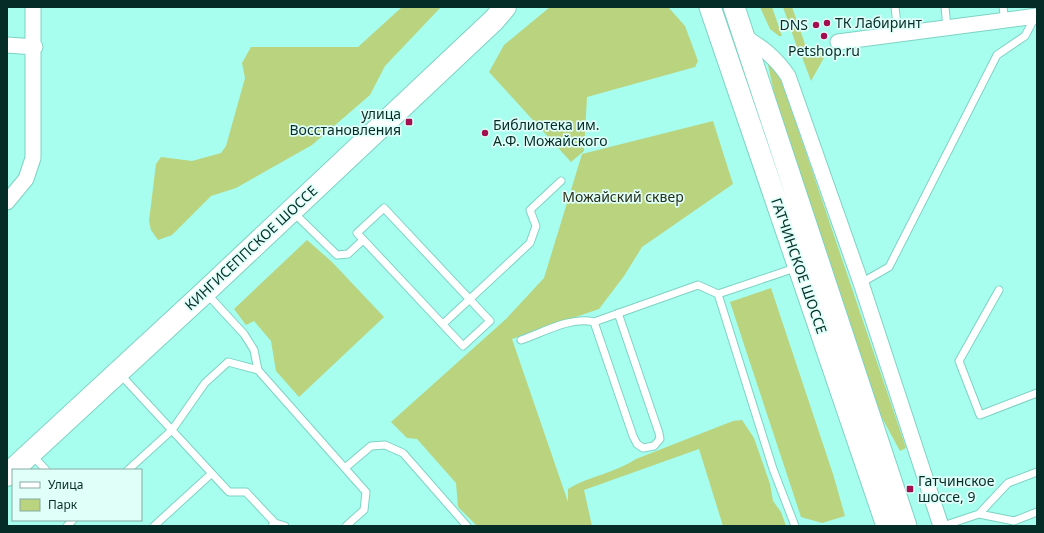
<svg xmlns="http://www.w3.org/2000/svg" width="1044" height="533" font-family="'Noto Sans',sans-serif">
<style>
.green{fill:#bad37e}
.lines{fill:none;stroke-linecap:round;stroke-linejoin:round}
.lane-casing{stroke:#7dd3c4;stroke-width:9}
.street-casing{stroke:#7dd3c4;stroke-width:17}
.secondary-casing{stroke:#7dd3c4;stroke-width:23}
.primary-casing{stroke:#7dd3c4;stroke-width:24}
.lane{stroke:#fff;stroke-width:7}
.street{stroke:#fff;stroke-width:15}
.secondary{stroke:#fff;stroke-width:21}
.primary{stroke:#fff;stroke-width:22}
.poi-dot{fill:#a31052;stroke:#dffff8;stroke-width:1.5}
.labels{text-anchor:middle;stroke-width:3.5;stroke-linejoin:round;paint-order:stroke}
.poi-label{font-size:14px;fill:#052c27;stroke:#dffff8;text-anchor:start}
.park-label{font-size:14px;fill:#282e18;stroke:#dffff8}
.street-label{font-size:14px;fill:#052c27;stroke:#dffff8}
</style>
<rect width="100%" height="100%" fill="#a7fdee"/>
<path class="green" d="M402 7H441L385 66 370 95 312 145 236 188 211 196 172 235 158 240 151 230 149 221 156 164 161 157 192 161 221 153 226 146 245 78 242 63 251 47H358Z
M550 7 669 8 685 26 698 61 695 67 587 97 584 151 571 162 489 72 504 45Z
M760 7H772L782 36H779L770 29Z
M783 7H792L806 47 798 50Z
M830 47 811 81 802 57Z
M771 64 780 76 906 448 900 451 880 414 779 115 768 65Z
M713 121 733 184 642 247 624 276 599 309 512 339 568 502V489C589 476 615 473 636 459L733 421 742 420 754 438 770 484 773 501 781 512 786 526H723L699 449 584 490 592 526H477L458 507 456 483 417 439 407 438 391 422 506 319 544 278 582 154Z
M307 240 332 262 384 317 299 397 276 371 271 341 254 321 246 325 234 309Z
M771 288 833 474 845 516 822 523 801 517 730 302Z"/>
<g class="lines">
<g class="lane-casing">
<path id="lane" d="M895 7 898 34
M945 7 947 28
M1003 7 1005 21
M384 208 490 321 463 346 357 233Z
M293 212 337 255 348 254 363 240
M861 283 889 267 997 55 1025 36 1035 17
M999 290 959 361 980 415 1037 393
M207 294 244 334 254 350 258 370 366 492 364 510 346 526
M718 294 773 469 795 526
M594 322 633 436 637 444 643 448 654 446 660 439 659 433 618 313
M443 324 530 243 536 226 530 210 561 181
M521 340C542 333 571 316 594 322L698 285 718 294 798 267
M120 374 229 492H246L275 523 272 526
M32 455 46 470
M345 468 371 446 385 445 403 453 467 526
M128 470 172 430 205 383 228 362 258 370
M979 514 1014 521 1037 512
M275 523 285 526
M67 526 73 520
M154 526 211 474
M943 526 979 514 1008 483 1037 472"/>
</g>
<g class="street-casing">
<path id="street" d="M743 36C763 48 775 57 788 76L861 283 941 526
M838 42 1037 16
M7 45 35 47
M7 202 26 179 33 158V7"/>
</g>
<g class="secondary-casing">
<path id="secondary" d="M710 7 887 526
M734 7 906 526"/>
</g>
<g class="primary-casing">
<path id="primary" d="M7 475 205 292 494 20 505 7"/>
</g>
<use href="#lane" class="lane"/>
<use href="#street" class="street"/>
<use href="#secondary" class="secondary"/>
<use href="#primary" class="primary"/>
</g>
<g class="poi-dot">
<circle cx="827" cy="23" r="4"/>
<circle cx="816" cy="25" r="4"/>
<circle cx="824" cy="36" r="4"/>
<rect x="405" y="118" width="8" height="8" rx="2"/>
<circle cx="485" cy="133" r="4"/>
<rect x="906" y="485" width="8" height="8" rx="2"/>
</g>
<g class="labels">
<g class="poi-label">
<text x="835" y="28">ТК Лабиринт</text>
<text x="808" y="30" text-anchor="end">DNS</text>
<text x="824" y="56" text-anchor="middle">Petshop.ru</text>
<text x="401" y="119" text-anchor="end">улица<tspan x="401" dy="16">Восстановления</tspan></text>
<text x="493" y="130">Библиотека им.<tspan x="493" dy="16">А.Ф. Можайского</tspan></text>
<text x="918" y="486">Гатчинское<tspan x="918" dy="16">шоссе, 9</tspan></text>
</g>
<g class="park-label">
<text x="623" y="202">Можайский сквер</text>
</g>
<g class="street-label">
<text transform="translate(251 248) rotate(-43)" y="5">КИНГИСЕППСКОЕ ШОССЕ</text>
<text transform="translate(799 266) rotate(71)" y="5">ГАТЧИНСКОЕ ШОССЕ</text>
</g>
</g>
<rect width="1044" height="533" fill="none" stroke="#052c27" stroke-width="16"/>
<rect x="12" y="469" width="130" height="52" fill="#dffff8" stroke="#88aba4"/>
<rect x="20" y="482" width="20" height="6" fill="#ffffff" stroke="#88aba4"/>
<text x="48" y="489" font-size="12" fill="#052c27">Улица</text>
<rect x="20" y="499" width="20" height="12" fill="#bad37e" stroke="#88aba4"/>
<text x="48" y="509" font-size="12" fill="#052c27">Парк</text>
</svg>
